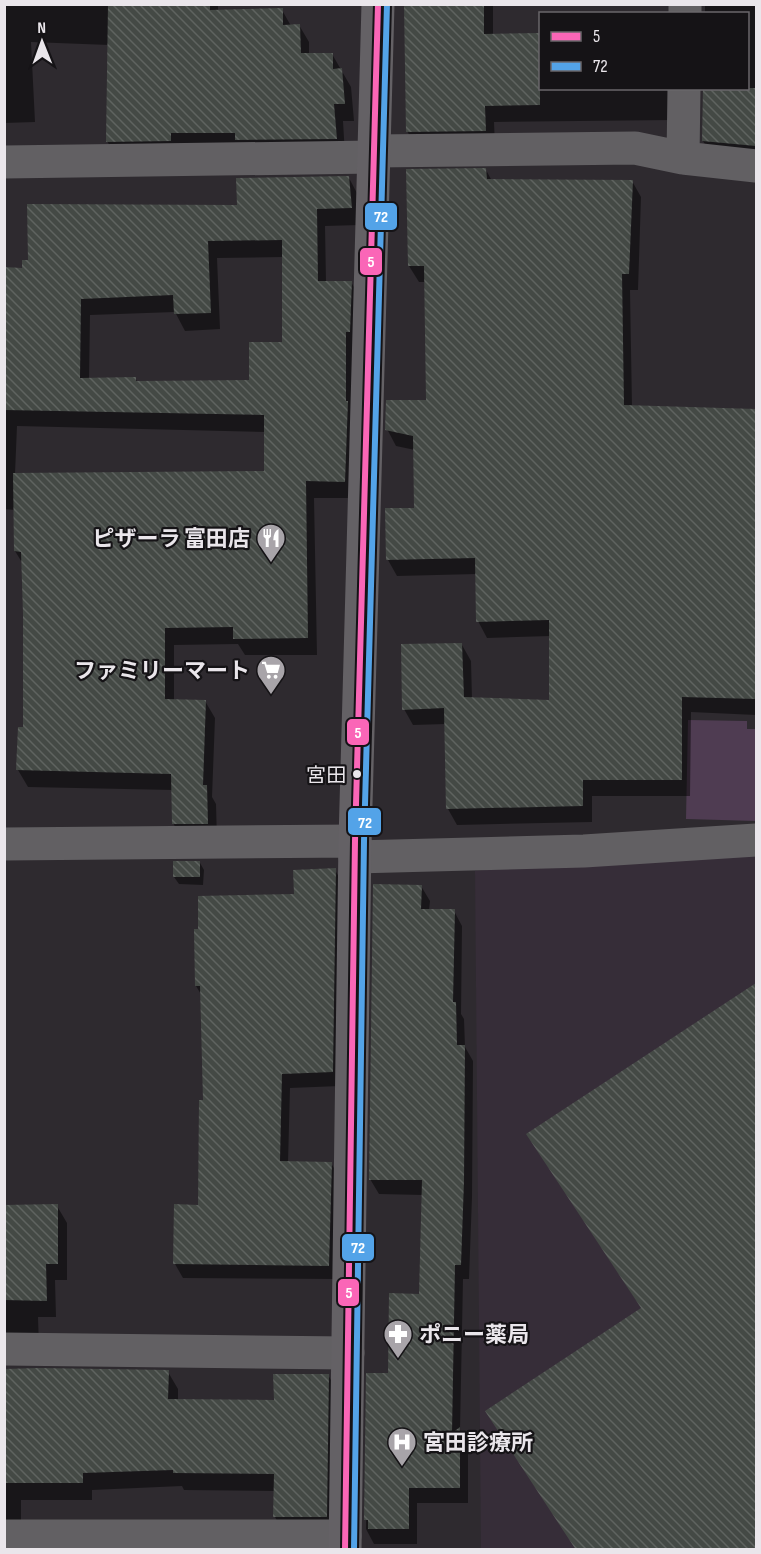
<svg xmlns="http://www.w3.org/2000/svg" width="761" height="1554" font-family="'Sofia Sans Condensed','Noto Sans JP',sans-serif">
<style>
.built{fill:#362d38}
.green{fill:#4f3c52}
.shadow{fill:#0007;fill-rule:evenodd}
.building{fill:url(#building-back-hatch);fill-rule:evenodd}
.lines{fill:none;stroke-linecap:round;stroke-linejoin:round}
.minor{stroke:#626063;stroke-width:33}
.major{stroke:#646165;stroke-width:33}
.bus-1-casing{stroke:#151316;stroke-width:10}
.bus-2-casing{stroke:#151316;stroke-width:10}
.bus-1{stroke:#fa66b7;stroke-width:6}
.bus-2{stroke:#53a3e8;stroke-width:6}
.bus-dot{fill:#eae6eb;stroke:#151316;stroke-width:2}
.labels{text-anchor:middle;stroke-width:4.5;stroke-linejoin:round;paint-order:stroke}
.bus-label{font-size:20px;fill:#eae6eb;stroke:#151316;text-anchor:end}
.poi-label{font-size:22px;font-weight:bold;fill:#eae6eb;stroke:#151316;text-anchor:end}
.line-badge{stroke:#151316;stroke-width:2}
.badge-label{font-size:16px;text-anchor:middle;font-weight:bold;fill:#fff}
</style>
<defs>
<pattern id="building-back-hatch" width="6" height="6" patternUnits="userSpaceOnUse" patternTransform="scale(1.5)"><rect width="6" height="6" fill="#444945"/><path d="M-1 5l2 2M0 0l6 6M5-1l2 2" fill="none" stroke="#5f6360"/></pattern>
</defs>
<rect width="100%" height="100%" fill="#2e2a2f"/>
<path class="built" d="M756 852V1549H481L475 871 661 854Z"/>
<path class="green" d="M688 720 747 721V729H756V821L686 819Z"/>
<path class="shadow" d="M4 4H218V11L282 10 291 26 299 25 309 42V55L332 54 351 87 354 121H343L345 155 117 158 107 141 109 45 31 42 35 122 4 123Z
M406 4H493V36L540 35V88H684L674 120 494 122 495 147 417 148 407 131Z
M705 4H756V162L713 158 703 141 748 88V14H705Z
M486 170 492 181H632L641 197 638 290H630L632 407 756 411V715L691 712 690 796H592V822L457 825 448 809 446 724 413 725 404 709 462 645 471 661 472 699 550 701 551 636 487 638 478 621 477 574 397 576 388 560 416 509 415 450 396 446 387 429 428 401 426 282H419L409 266Z
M349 178 358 195 360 225 325 226 326 282H351L361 299 354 498H314L317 655H245L238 644 174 645V700L205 701 215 718 212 797 216 804 217 840H183L173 823V790L28 787 18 770 25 729 23 564 15 551V510L4 509V269H23L238 206ZM283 257 284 343 251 382 138 383 135 378 89 379 90 315 175 312 185 331 220 329 217 258ZM17 426 266 432V472L15 474Z
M200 863 204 870 203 885 179 884 174 877Z
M335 870 343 884 340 1086 290 1088 288 1163H331L339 1177 337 1279 183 1278 175 1264 199 1206 205 1101 202 996 196 986 296 895Z
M421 886 430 901 429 910 454 911 462 926 461 1014 464 1019 465 1047 473 1061 472 1197 469 1279H463L460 1430 468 1444V1503H417V1544H374L366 1529 368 1375H389L421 1295 423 1195 379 1194 370 1179Z
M756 985V1550H577L642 1309 528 1135Z
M4 1206H57L67 1223V1280H55L56 1317H38L39 1347 4 1350Z
M4 1369 168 1372 178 1389V1401L275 1402 328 1375 338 1392 336 1534H284L275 1517V1491L184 1490 182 1486 92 1490V1500H21V1534L4 1537Z"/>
<path class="building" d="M108 4H210V10L283 8V25L300 24 301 53H333V69L342 68 345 104H334L337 139 235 140V133H171V141L106 142Z
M404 4H484V34L540 33V105L485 106 486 131 406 132Z
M703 88H756V146L702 141Z
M486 168 487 179 633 180 629 274H622L624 405 756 409V699L682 697V780H583V806L446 809 444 708 402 710 401 644 462 643 464 697 549 700V620L476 622 475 558 386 560 385 508H414L413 436 385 430 386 400H426L424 266H408L406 169Z
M349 176 352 208 317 209 318 281H352L350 332H346V401H348L345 482 306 481 308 638 233 639V627L165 628V699L206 700 203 785H207L208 824H172L171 774 16 770 18 727H23V614L21 552 14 551 13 473 264 471V415L4 410V267L22 268V260H28L27 204 237 205 236 178ZM282 240V342H249V380L136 381V377L80 378 81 299 173 295 174 314 211 313 208 241Z
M173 861H200V877H173Z
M336 868 333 1072 282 1074 280 1161 332 1162 329 1266 173 1264 174 1204 198 1205 199 1100H203L200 986H195L194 929H198V896L294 894 293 870Z
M373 884 422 885 421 909H455L453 1002H456L457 1045H465L464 1181 461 1265H455L452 1433 460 1427V1488H409V1529H368V1520H364L366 1373H388L389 1293 419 1294 422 1180H369Z
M756 983V1550H576L485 1411 641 1308 526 1134Z
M58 1204V1264H46L47 1301 4 1300V1205Z
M38 1368 169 1370 168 1399 274 1400 273 1374H329L327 1517H273L274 1474 173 1473V1470L83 1473V1483H4V1369Z"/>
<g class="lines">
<path class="minor" d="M685 14V4
M374 151 635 148 683 158 756 166
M683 158 684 88
M4 162 375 157
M4 844 355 841
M355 857 584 851 756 840
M4 1349 348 1353
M4 1536H345"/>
<path class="major" d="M345 1550 355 841 378 4"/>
<g class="bus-1-casing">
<path id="bus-1" d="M345 1550 355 841 378 4"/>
</g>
<g class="bus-2-casing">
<path id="bus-2" d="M354 1550 364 841 387 4"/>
</g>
<use href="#bus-1" class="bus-1"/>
<use href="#bus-2" class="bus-2"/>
</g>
<defs>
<g id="restaurant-pin" transform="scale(1.5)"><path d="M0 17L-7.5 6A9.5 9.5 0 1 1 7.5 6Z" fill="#a8a4a9" stroke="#151316"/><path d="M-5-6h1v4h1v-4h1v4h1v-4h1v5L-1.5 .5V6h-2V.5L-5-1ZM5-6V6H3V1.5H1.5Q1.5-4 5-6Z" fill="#fff"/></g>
<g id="supermarket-pin" transform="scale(1.5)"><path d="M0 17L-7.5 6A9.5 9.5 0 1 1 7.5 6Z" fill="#a8a4a9" stroke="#151316"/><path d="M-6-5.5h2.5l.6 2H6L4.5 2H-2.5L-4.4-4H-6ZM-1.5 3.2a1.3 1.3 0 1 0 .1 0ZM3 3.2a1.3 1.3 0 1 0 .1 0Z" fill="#fff"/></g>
<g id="pharmacy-pin" transform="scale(1.5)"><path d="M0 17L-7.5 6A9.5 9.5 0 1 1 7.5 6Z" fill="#a8a4a9" stroke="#151316"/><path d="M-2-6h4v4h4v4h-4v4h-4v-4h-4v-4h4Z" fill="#fff"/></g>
<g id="hospital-pin" transform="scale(1.5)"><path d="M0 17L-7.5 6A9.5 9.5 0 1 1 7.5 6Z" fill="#a8a4a9" stroke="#151316"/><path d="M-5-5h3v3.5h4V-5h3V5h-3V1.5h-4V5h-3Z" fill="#fff"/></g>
</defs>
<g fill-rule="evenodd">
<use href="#restaurant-pin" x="271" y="538"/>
<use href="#supermarket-pin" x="271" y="670"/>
<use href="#pharmacy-pin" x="398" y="1334"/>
<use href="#hospital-pin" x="402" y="1442"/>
</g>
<circle class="bus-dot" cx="357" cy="774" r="5"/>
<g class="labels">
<g class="bus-label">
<text x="346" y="782">宮田</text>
</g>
<g class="poi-label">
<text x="250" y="546">ピザーラ 富田店</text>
<text x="250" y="678">ファミリーマート</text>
<text x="419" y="1342" text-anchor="start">ポニー薬局</text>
<text x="423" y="1450" text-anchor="start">宮田診療所</text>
</g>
</g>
<g class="line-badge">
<rect x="364" y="202" width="34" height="29" rx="6" fill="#53a3e8"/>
<rect x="359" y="247" width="24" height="29" rx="6" fill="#fa66b7"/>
<rect x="346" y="718" width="24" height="28" rx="6" fill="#fa66b7"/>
<rect x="347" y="807" width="35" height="29" rx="6" fill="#53a3e8"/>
<rect x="341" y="1233" width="34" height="29" rx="6" fill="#53a3e8"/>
<rect x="337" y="1278" width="23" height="29" rx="6" fill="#fa66b7"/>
</g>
<g class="badge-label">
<text x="381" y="222">72</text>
<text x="371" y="267">5</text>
<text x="358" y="738">5</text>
<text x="365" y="828">72</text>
<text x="358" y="1253">72</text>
<text x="349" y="1298">5</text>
</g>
<rect width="761" height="1554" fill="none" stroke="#eae6eb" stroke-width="12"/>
<rect x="539" y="12" width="210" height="78" fill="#151316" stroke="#6a676b" stroke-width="1.5"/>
<rect x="551" y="32" width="30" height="9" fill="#fa66b7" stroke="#6a676b" stroke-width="1.5"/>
<text x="593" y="42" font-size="18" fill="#eae6eb">5</text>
<rect x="551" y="62" width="30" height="9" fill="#53a3e8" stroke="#6a676b" stroke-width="1.5"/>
<text x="593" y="72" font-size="18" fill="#eae6eb">72</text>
<g transform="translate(42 42) rotate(359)" stroke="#151316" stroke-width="4.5" paint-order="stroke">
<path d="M0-4.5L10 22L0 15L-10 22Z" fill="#eae6eb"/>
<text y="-9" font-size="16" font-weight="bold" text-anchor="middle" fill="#eae6eb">N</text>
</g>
</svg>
